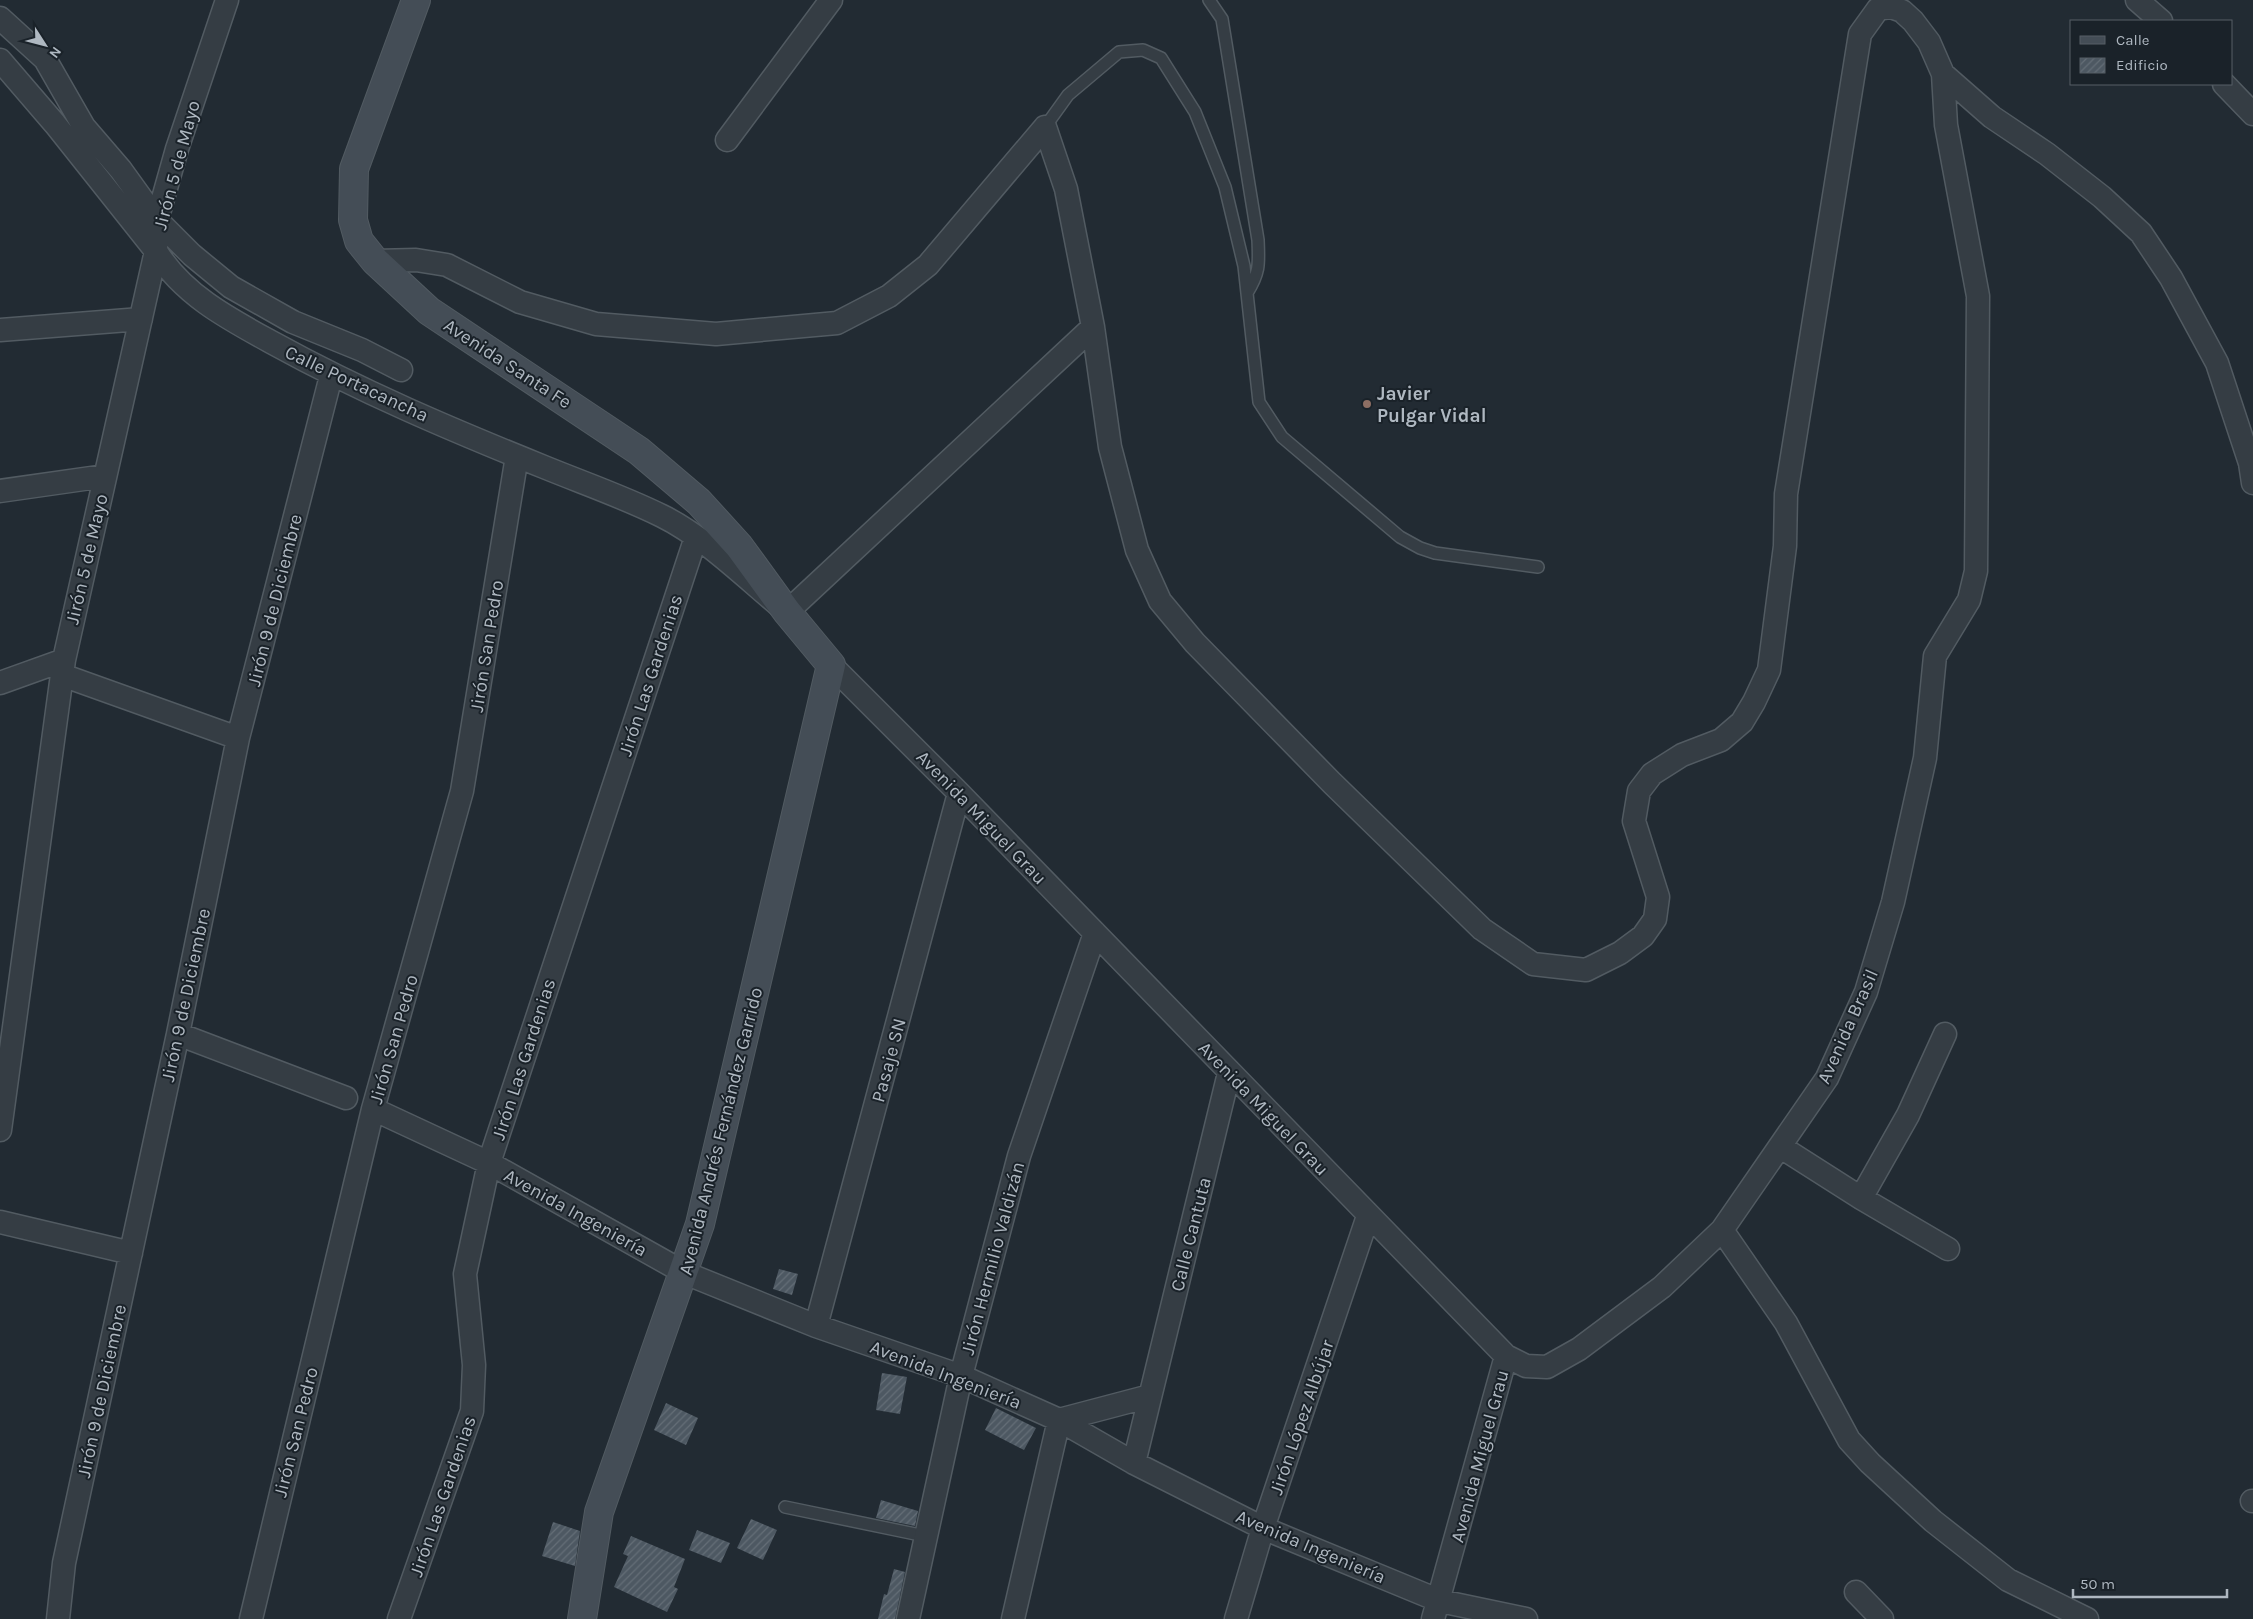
<svg xmlns="http://www.w3.org/2000/svg" width="2253" height="1619" font-family="Karla,sans-serif">
<style>
.building{fill:url(#building-hatch)}
.lines{fill:none;stroke-linecap:round;stroke-linejoin:round}
.lane-casing{stroke:#525b62;stroke-width:14}
.street-casing{stroke:#525b62;stroke-width:25}
.secondary-casing{stroke:#525b62;stroke-width:30}
.lane{stroke:#353d44;stroke-width:11}
.street{stroke:#353d44;stroke-width:22}
.secondary{stroke:#444d56;stroke-width:28}
.education-dot{fill:#8d6e63;stroke:#1a2229;stroke-width:2}
.labels{text-anchor:middle;stroke-width:4;stroke-linejoin:round;paint-order:stroke}
.street-label{font-size:19px;fill:#afb8c1;stroke:#1a2229}
.poi-label{font-size:19px;font-weight:bold;fill:#afb8c1;stroke:#1a2229;text-anchor:start}
</style>
<defs>
<pattern id="building-hatch" width="6" height="6" patternUnits="userSpaceOnUse" patternTransform="scale(1.25)"><rect width="6" height="6" fill="#4d5862"/><path d="M-1 1l2-2M0 6l6-6M5 7l2-2" fill="none" stroke="#646e77"/></pattern>
</defs>
<rect width="100%" height="100%" fill="#222b33"/>
<path class="building" d="M779 1269 798 1274 792 1295 773 1289Z
M882 1373 907 1377 900 1414 876 1410Z
M666 1403 698 1418 686 1445 654 1430Z
M996 1408 1036 1428 1024 1450 985 1430Z
M881 1500 918 1511 915 1526 876 1518Z
M751 1519 777 1530 763 1560 737 1548Z
M553 1522 580 1531 575 1566 542 1556Z
M697 1530 730 1543 721 1563 689 1550Z
M631 1536 685 1559 674 1587 678 1589 667 1612 614 1587 628 1556 623 1554Z
M894 1569 905 1572 895 1619H878L884 1594 887 1595Z"/>
<g class="lines">
<g class="lane-casing">
<path id="lane" d="M1209 0 1222 19 1258 240C1259 264 1260 272 1247 293
M1045 127 1068 95 1119 52 1143 50 1161 58 1195 112 1225 187 1244 266 1259 402 1282 437 1400 537 1420 548 1435 553 1538 567
M785 1507 925 1536"/>
</g>
<g class="street-casing">
<path id="street" d="M2137 0 2161 21
M0 18 45 59 84 127 121 170 157 220 192 255 231 287 293 322 362 350 401 370
M0 60 55 124 156 251C183 295 229 319 273 343 360 391 452 430 544 467 583 483 624 497 662 516 705 537 750 582 787 612L1093 327
M1943 74 1992 117 2047 154 2102 197 2141 233 2171 278 2217 363 2250 463 2253 483
M2224 84 2253 114
M727 140 831 0
M375 261 416 260 447 265 520 302 596 324 716 334 837 323 889 296 928 265 1045 127
M0 330 141 319
M0 491 105 476
M831 665 959 793 1506 1356 1526 1366 1547 1367 1579 1349 1662 1287 1722 1230 1827 1078 1866 992 1893 902 1925 758 1935 656 1969 600 1976 571 1978 296 1946 125 1943 74 1929 42 1913 21 1902 11 1891 7 1878 9 1860 34 1786 494 1785 546 1769 670 1754 702 1742 722 1721 740 1682 755 1652 774 1639 791 1634 821 1658 897 1655 919 1643 936 1620 953 1586 970 1533 964 1482 929 1332 783 1195 643 1160 601 1137 550 1110 447 1093 327 1066 189 1045 127
M62 675 238 738
M0 683 64 660
M178 1034 346 1098
M373 1109 489 1163 685 1273 816 1326 961 1376 1059 1420 1134 1463 1263 1528 1440 1601 1526 1619
M0 1130 64 660 156 251 157 220 177 149 227 0
M1781 1147 1861 1198 1948 1249
M1861 1198 1908 1115 1945 1034
M0 1222 131 1253
M1722 1230 1786 1323 1849 1440 1870 1463 1933 1521 2008 1580 2087 1619
M816 1326 959 793
M1134 1463 1229 1073
M2252 1501H2253
M1856 1592 1882 1619
M58 1619 64 1563 178 1034 238 738 331 376
M251 1619 373 1109 462 791 517 456
M399 1619 472 1411 474 1365 465 1274 489 1163 696 537
M908 1619 961 1376 1019 1156 1095 933
M1013 1619 1059 1420 1150 1396
M1236 1619 1263 1528 1368 1216
M1433 1619 1506 1356"/>
</g>
<g class="secondary-casing">
<path id="secondary" d="M416 0 354 169 353 220 359 241 375 261 429 311 639 451 699 502 739 546 787 612 831 665 700 1224 599 1512 582 1619"/>
</g>
<use href="#lane" class="lane"/>
<use href="#street" class="street"/>
<use href="#secondary" class="secondary"/>
</g>
<circle class="education-dot" cx="1367" cy="404" r="5"/>
<g class="labels">
<g class="street-label">
<text transform="translate(176 165) rotate(-75)" y="7">Jirón 5 de Mayo</text>
<text transform="translate(508 363) rotate(33)" y="7">Avenida Santa Fe</text>
<text transform="translate(357 383) rotate(25)" y="7">Calle Portacancha</text>
<text transform="translate(86 559) rotate(-77)" y="7">Jirón 5 de Mayo</text>
<text transform="translate(274 600) rotate(-76)" y="7">Jirón 9 de Diciembre</text>
<text transform="translate(486 646) rotate(-81)" y="7">Jirón San Pedro</text>
<text transform="translate(650 675) rotate(-72)" y="7">Jirón Las Gardenias</text>
<text transform="translate(982 817) rotate(46)" y="7">Avenida Miguel Grau</text>
<text transform="translate(185 995) rotate(-78)" y="7">Jirón 9 de Diciembre</text>
<text transform="translate(1847 1026) rotate(-66)" y="7">Avenida Brasil</text>
<text transform="translate(393 1039) rotate(-74)" y="7">Jirón San Pedro</text>
<text transform="translate(523 1059) rotate(-72)" y="7">Jirón Las Gardenias</text>
<text transform="translate(888 1060) rotate(-75)" y="7">Pasaje SN</text>
<text transform="translate(1264 1108) rotate(46)" y="7">Avenida Miguel Grau</text>
<text transform="translate(720 1131) rotate(-76)" y="7">Avenida Andrés Fernández Garrido</text>
<text transform="translate(576 1212) rotate(29)" y="7">Avenida Ingeniería</text>
<text transform="translate(1190 1234) rotate(-76)" y="7">Calle Cantuta</text>
<text transform="translate(992 1258) rotate(-75)" y="7">Jirón Hermilio Valdizán</text>
<text transform="translate(946 1374) rotate(21)" y="7">Avenida Ingeniería</text>
<text transform="translate(101 1391) rotate(-78)" y="7">Jirón 9 de Diciembre</text>
<text transform="translate(1301 1417) rotate(-71)" y="7">Jirón López Albújar</text>
<text transform="translate(295 1432) rotate(-76)" y="7">Jirón San Pedro</text>
<text transform="translate(1479 1456) rotate(-75)" y="7">Avenida Miguel Grau</text>
<text transform="translate(442 1496) rotate(-71)" y="7">Jirón Las Gardenias</text>
<text transform="translate(1311 1546) rotate(23)" y="7">Avenida Ingeniería</text>
</g>
<g class="poi-label">
<text x="1377" y="400">Javier<tspan x="1377" dy="22">Pulgar Vidal</tspan></text>
</g>
</g>
<rect x="2070" y="20" width="162" height="65" fill="#1a2229" stroke="#565e66"/>
<rect x="2080" y="36" width="25" height="8" fill="#444d56" stroke="#565e66"/>
<text x="2116" y="45" font-size="15" fill="#afb8c1">Calle</text>
<rect x="2080" y="58" width="25" height="15" fill="url(#building-hatch)" stroke="#565e66"/>
<text x="2116" y="70" font-size="15" fill="#afb8c1">Edificio</text>
<g transform="translate(45 45) rotate(126)" stroke="#1a2229" stroke-width="4" paint-order="stroke">
<path d="M0-4L9 19L0 12L-9 19Z" fill="#afb8c1"/>
<text y="-8" font-size="14" font-weight="bold" text-anchor="middle" fill="#afb8c1">N</text>
</g>
<path d="M2073 1589v8h154v-8" fill="none" stroke="#afb8c1" stroke-width="2.5"/>
<text x="2080" y="1589" font-size="15" fill="#afb8c1" stroke="#1a2229" stroke-width="4" paint-order="stroke">50 m</text>
</svg>
